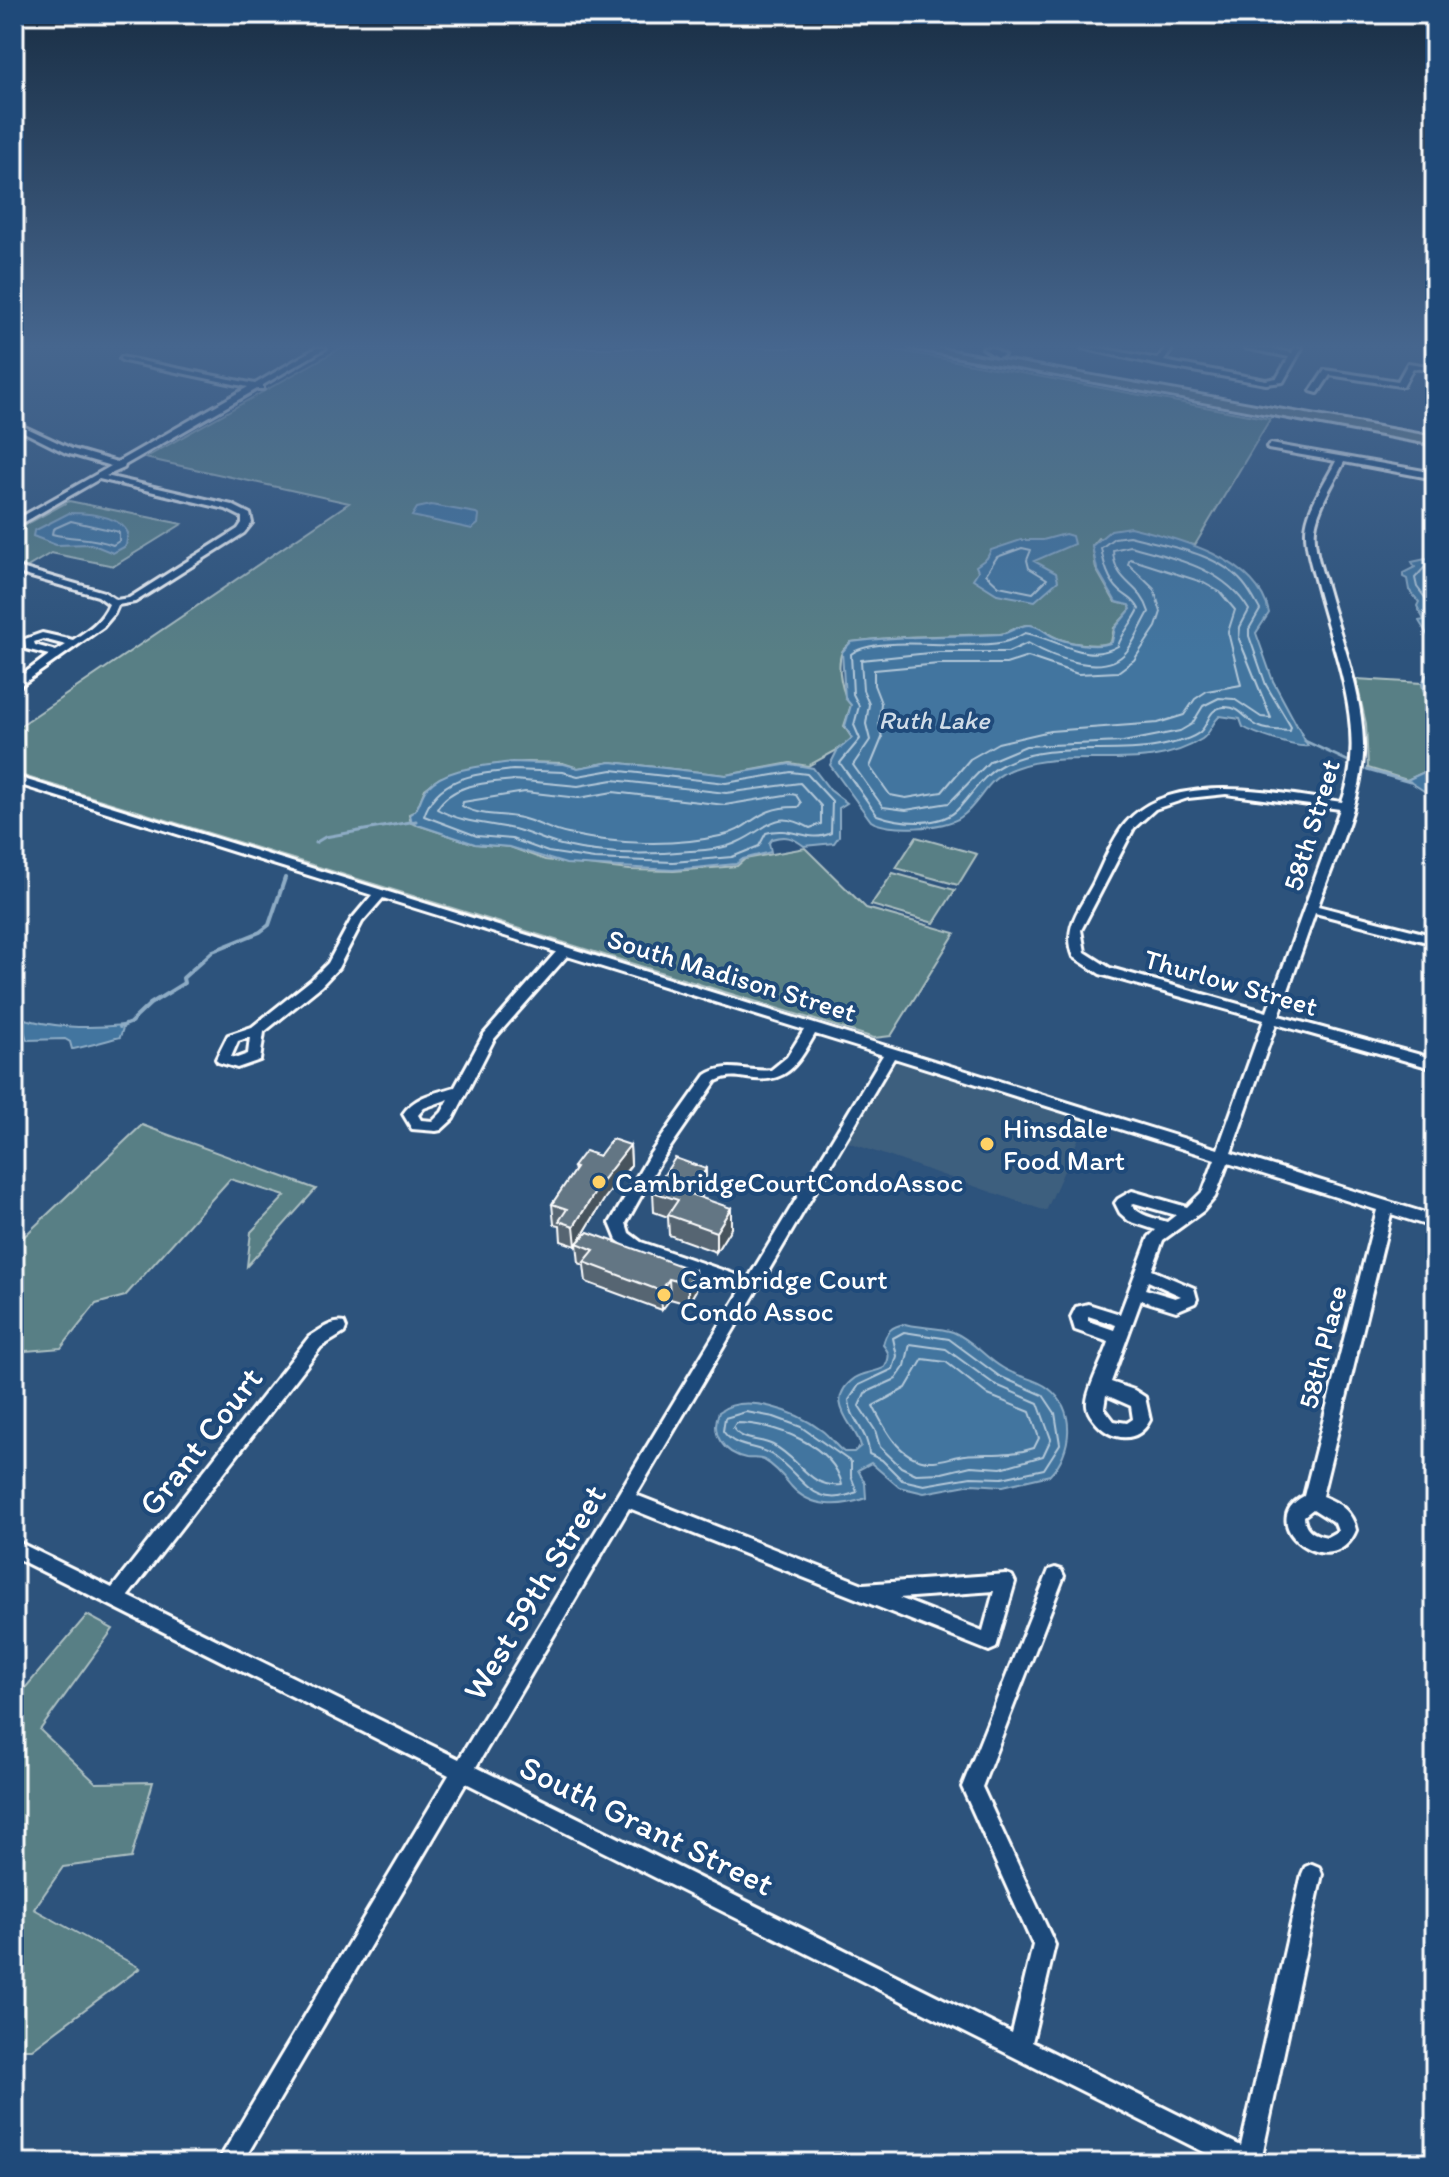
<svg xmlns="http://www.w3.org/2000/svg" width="1449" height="2177" font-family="Itim,sans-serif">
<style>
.built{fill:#3e5e7e}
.green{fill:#587f85;stroke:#acbfc2;stroke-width:2}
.water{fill:#42759f;stroke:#8eacc5;stroke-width:2}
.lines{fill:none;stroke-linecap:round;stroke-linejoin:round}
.shore{stroke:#b3c8d9;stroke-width:2}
.stream-far1{stroke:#8eacc5;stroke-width:3}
.stream{stroke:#8eacc5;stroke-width:4}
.minor-casing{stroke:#fff;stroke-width:6}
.highway-casing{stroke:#fff;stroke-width:6}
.minor{fill:#1f4a7a;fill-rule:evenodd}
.highway{fill:#6c7e84;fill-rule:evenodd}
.wall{fill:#566572;stroke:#fff;stroke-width:2}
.shaded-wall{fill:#46535c;stroke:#fff;stroke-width:2}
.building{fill:#647684;stroke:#fff;stroke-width:2}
.poi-dot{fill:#ffd166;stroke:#1f4a7a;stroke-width:3}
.labels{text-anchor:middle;stroke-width:8;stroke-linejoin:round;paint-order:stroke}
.far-water-label{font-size:26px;font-style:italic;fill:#d0dce7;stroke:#1f4a7a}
.street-label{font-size:28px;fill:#fff;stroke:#1f4a7a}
.poi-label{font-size:28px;fill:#fff;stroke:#1f4a7a;text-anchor:start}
.near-street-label{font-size:34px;fill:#fff;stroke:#1f4a7a}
</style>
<rect width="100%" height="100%" fill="#2d537c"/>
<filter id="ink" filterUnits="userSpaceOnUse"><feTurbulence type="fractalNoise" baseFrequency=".0125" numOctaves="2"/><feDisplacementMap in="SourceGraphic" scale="16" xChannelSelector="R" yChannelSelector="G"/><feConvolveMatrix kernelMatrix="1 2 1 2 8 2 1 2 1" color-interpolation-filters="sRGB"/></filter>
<g filter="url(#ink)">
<path class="built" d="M891 1052 1090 1113 1046 1211 839 1139Z"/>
<path class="green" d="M341 348H885L1270 419 1195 545 1167 540 1098 538 1092 545 1096 569 1115 602 1129 605 1131 609 1114 628 1111 642C1098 648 1065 643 1051 635 1043 631 1039 626 1029 625 1018 624 1011 633 1000 634 950 636 900 635 851 642 848 646 843 648 842 652 836 666 842 695 851 705L844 726 852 738 848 744 808 766 790 763 726 775 611 762 578 768 563 763 526 762 491 765 440 778 425 789 416 811 409 814 411 823 475 844 510 847 545 860 630 870 674 871 737 866 745 859 805 848 866 908 955 933 891 1036 874 1038 14 773V730L349 503 145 458Z
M69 501 182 524 114 566 51 553 24 569 14 566V531Z
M1356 679 1422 683 1434 743 1431 769 1407 780 1368 768 1366 724Z
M916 837 977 854 958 885 896 868Z
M893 873 955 890 934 923 871 905Z
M142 1125 316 1189 247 1266 251 1232 285 1196 230 1179 125 1296 96 1304 61 1348 14 1352V1246Z
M87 1615 113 1629 40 1730 96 1783 153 1782 131 1858 63 1867 34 1909 140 1968 32 2049H14V1701Z"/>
<path class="water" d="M431 505 476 513 479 515 478 524 472 529 412 516 417 508Z
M69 513C87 513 119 515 128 533L126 546 113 553 91 544 56 545 33 536 34 531Z
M1130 527C1176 538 1258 558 1269 613L1256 633 1273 681 1308 746C1295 748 1255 734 1243 727L1240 719 1220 716C1212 722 1211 733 1202 739 1147 775 1072 747 1015 768 985 778 982 802 961 817 946 829 887 832 871 821L830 765 837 751 852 738 845 726 851 705 845 698 842 652 851 642C901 635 951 637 1001 634 1011 633 1019 624 1030 625 1040 626 1044 632 1052 636 1066 643 1098 649 1112 642L1115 628 1131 609 1129 605 1116 602 1097 569 1092 546 1111 530Z
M1065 534 1072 536 1074 544 1034 561 1056 573 1058 581 1035 601 997 594 973 579 978 571 976 566 987 558 991 550 1021 540H1043Z
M1435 557V647L1419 621 1424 620 1417 606 1419 602 1409 590 1407 579 1403 577V573L1415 567 1412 562Z
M1435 661V798L1407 780 1431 769 1434 743 1422 683Z
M512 762 564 764 578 768 611 762 726 775 790 764 813 768 830 790 847 803 839 808V836L834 843 804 846C792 837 786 835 772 839L769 843 771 852 743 859 736 864 673 870 566 864 510 847 475 844 412 823 410 814C421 809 419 797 427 788 446 767 486 766 512 762Z
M14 1016C53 1028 86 1029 124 1025L120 1037C112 1039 77 1049 72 1049L70 1042 65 1039 27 1040 23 1028 14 1027Z
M905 1324C920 1328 939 1327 953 1332 973 1340 985 1358 1003 1368 1017 1377 1035 1378 1048 1388 1077 1410 1072 1452 1050 1475L1003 1486 972 1484 924 1493 899 1487 871 1463 858 1470 865 1483 866 1498C841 1507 811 1509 791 1486 784 1477 775 1466 764 1460 758 1457 753 1459 746 1458 723 1453 710 1434 719 1412 745 1392 797 1412 821 1430 830 1436 835 1446 844 1452H854L861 1446C856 1425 821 1402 855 1378 864 1372 875 1373 885 1367 890 1357 890 1353 883 1345 886 1332 891 1326 905 1324Z"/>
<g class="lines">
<path class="shore" d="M71 521 119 532V541L113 545C90 536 75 540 52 534L53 529Z
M1129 536C1166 546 1217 552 1243 583 1250 591 1255 601 1260 610L1249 629V636L1266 685 1291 727 1290 731C1281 730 1268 731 1260 727 1245 722 1243 706 1224 707 1207 709 1210 723 1200 732 1190 741 1166 745 1154 747 1105 755 1047 741 1002 765 983 775 973 793 959 808 942 828 899 823 877 815L840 763 860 739 854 725 859 706 853 694 851 654C877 633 972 652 1008 641 1014 639 1020 636 1025 633 1057 638 1085 665 1118 646 1123 631 1133 623 1139 609 1134 599 1128 598 1120 591 1108 580 1104 564 1101 548L1114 538Z
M1130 546C1174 558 1225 568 1249 610L1240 627 1239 639 1271 718 1261 717 1234 699 1219 698 1203 706 1192 724 1180 731 1123 742 1026 746 990 761 949 803 906 810 883 807 853 765 870 740 866 724 869 704 863 690 861 660 939 652H1008L1028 643C1052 657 1105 679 1127 651 1136 639 1142 624 1149 612 1140 582 1114 584 1113 550Z
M1022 548 1031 550 1027 560 1029 568 1047 579 1033 593 999 586 986 574 997 557Z
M1130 559 1202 582 1220 592 1235 610 1228 632 1241 685 1207 691 1195 699 1184 715 1158 723 1050 731 998 743 970 759 942 792 906 798 890 795 870 767 882 738 879 724 881 703 874 685V670L939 664H1006L1028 657 1078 674 1118 672 1134 660 1156 627 1161 612 1154 589 1128 564Z
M1435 565 1424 568 1415 578 1417 587 1426 599 1435 633
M513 770 563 772 578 776 612 770 726 783 791 772 807 774 832 801 831 833C809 844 791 825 766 833L759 846 732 857 673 862 594 859 548 852 512 839 477 836 424 816C437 776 477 774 513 770Z
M514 780 578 786 613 780 726 793 800 783 821 806V824L810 828C773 808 770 828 738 842 724 849 706 850 690 851 648 855 602 855 561 845 545 841 530 833 514 829 487 823 462 823 437 809 452 783 487 783 514 780Z
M525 792 579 798 613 792 725 805 791 794 796 795 801 803 798 807C754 806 754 829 720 836 672 847 616 844 568 834 552 831 537 822 521 818 501 813 480 817 462 806L463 802Z
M904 1332 949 1339 999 1376 1043 1395 1055 1413 1060 1444 1044 1469 1002 1478 971 1477 924 1485 902 1480 882 1460 869 1454C869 1432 850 1420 849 1400L859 1385 893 1369 897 1356 893 1338Z
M910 1344 946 1349 994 1384 1038 1403 1051 1439 1043 1456 1001 1468 971 1466 942 1473 916 1474 901 1467 880 1447 875 1430 859 1406 865 1393 896 1379 905 1366Z
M923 1359 946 1362 988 1395 1030 1412 1039 1438 1034 1448C1011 1456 989 1453 965 1455 955 1456 945 1460 934 1461 901 1463 886 1431 873 1406L906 1388Z
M746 1412 774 1417 801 1427 851 1462V1476L857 1492C812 1511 804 1476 772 1455 755 1444 736 1450 723 1431L725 1418Z
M736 1423C773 1423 834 1445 842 1485 808 1489 800 1458 773 1445 759 1438 742 1442 733 1428Z"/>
<path class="stream-far1" d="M1305 741 1350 762
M1367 770 1410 782
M315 843 325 837 416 821"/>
<path class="stream" d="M120 1027 130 1023 150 1004 184 983 183 978 213 951 260 932 269 925 285 878"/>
<g class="minor-casing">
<path id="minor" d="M316 348H326L263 385V389H257L125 465 124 468 106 476 232 505 250 514 252 523 244 533 135 602 118 605 114 614 103 627 14 690V681L49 655 26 649 25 639 42 633 73 640C88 630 102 621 109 604L98 596 14 572V566L104 592 116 600 129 598 238 529 242 523V517L226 509 99 479 14 528V521L111 466 66 453 14 427V422L72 449 117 462 248 387 124 361 120 359 121 357 255 384ZM43 639 66 645 56 651 35 645 34 642Z
M983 348H993L1004 355 997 357Z
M1082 348H1100L1158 359 1165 348H1173L1164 361 1266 380 1277 378 1289 357 1245 348H1265L1292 353 1294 348H1302L1283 382 1266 384 1159 365Z
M1408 363 1435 367V371L1413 368 1403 386H1400L1330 375 1318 393 1311 391 1325 370 1398 381Z
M14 410H20L21 412 14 415Z
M1271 444 1435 473V479L1344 462C1334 483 1318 506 1315 529 1313 548 1322 571 1327 589 1342 643 1365 698 1363 755 1361 803 1334 860 1318 906L1435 936V944L1315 913 1279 1016 1435 1059V1069L1276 1024 1231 1153 1435 1216V1228L1391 1214 1322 1496C1339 1503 1352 1511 1356 1530 1333 1586 1251 1524 1304 1496L1377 1210 1228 1163 1215 1197 1203 1211 1163 1240 1152 1270 1194 1288 1197 1299 1195 1303 1176 1311 1141 1300 1111 1382 1134 1390 1145 1397 1150 1420C1137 1446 1109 1440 1094 1420 1090 1415 1086 1409 1087 1402 1088 1387 1104 1358 1109 1342L1075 1330 1071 1317 1076 1307 1088 1304 1120 1314 1149 1237 1156 1230 1129 1221 1120 1213 1115 1203 1118 1199 1132 1191 1187 1207 1203 1191 1215 1159 894 1058 636 1495 863 1584 1006 1574 1012 1576 1015 1582 996 1648 989 1651 629 1508 476 1767 1012 2033 1033 1945 962 1787 1049 1570 1055 1568 1061 1570 1064 1576 982 1787 1055 1945 1032 2042 1241 2146 1302 1874 1305 1867 1312 1864 1319 1867 1322 1874 1261 2160 1263 2163H1226L466 1783 242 2163H217L449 1775 14 1557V1540L112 1588 309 1337C319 1331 332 1320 344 1323L346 1328 344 1333 321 1347 128 1596 459 1759 741 1290 631 1250 617 1240 610 1223 650 1154 706 1075C728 1061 747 1073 771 1070L787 1057 804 1030 567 956 494 1039 453 1119 441 1130 436 1131 412 1129 403 1114C415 1096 435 1093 455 1087L484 1034 556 952 383 898 362 922 338 968 321 986 264 1032 260 1060 237 1068 218 1062 216 1059 228 1035 252 1027 311 980 328 963 351 920 372 895 14 783V776L1218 1149 1264 1020 1100 974 1074 957C1062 928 1080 909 1093 884 1102 866 1112 839 1125 824 1171 768 1280 794 1342 802 1368 731 1335 656 1317 587 1313 570 1306 551 1306 534 1305 509 1326 482 1336 461L1268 449 1267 447ZM1226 794 1340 809 1267 1012 1110 968 1085 952 1081 930 1134 828 1155 809 1188 798ZM815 1034 883 1055 748 1279 641 1242 629 1233 626 1223 660 1162 716 1081C727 1075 735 1076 747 1078 787 1085 797 1065 815 1034ZM250 1037 248 1054 237 1058 231 1057 238 1041ZM449 1099 442 1112 433 1121 421 1120 418 1115 424 1108ZM1134 1203 1176 1215 1167 1222C1154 1218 1140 1216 1131 1205ZM1148 1281 1181 1296 1175 1298 1145 1289ZM1088 1316 1116 1325 1114 1330 1088 1321ZM1106 1395 1131 1406 1133 1419 1127 1423 1114 1421 1104 1408ZM1313 1509 1335 1523 1338 1531 1327 1537C1315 1535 1304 1530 1304 1516ZM994 1591 983 1631 899 1598Z"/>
</g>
<g class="highway-casing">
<path id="highway" d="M910 348H935L1435 437V445Z"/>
</g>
<use href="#minor" class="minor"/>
<use href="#highway" class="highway"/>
</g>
<path class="wall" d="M630 1145 631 1165 605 1198 576 1246 561 1241 560 1225 554 1224 552 1204 574 1171 573 1167Z
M706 1169V1189L701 1197 731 1228 716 1252 669 1235 668 1217 654 1212 653 1192Z
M577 1243 695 1271 696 1290 688 1304 670 1299 662 1310 586 1282 584 1265 579 1263Z"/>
<path class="shaded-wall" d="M630 1145 631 1165 605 1198 576 1246 574 1226 604 1178Z
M706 1169V1189L691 1214 690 1194Z
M731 1208V1228L716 1252V1232Z
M695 1271 696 1290 688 1304V1284Z
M669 1279 670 1299 662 1310 661 1291Z"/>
<path class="building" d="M612 1139 630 1145 604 1178 574 1226 559 1221 567 1209 552 1204 576 1168 573 1167 585 1151 599 1156Z
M675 1158 706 1169 690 1194 731 1208 716 1232 668 1215 678 1200 653 1192Z
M588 1232 695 1271 688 1284 669 1279 661 1291 584 1262 594 1250 577 1243Z"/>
</g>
<linearGradient id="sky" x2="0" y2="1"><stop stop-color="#192e44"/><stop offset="0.53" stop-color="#46668e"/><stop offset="1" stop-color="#46668e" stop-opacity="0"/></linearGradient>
<rect width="1449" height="653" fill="url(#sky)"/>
<g class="poi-dot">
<circle cx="987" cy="1144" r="8"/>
<circle cx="599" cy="1182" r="8"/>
<circle cx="664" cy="1295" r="8"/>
</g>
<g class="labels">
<g class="far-water-label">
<text x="934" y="729">Ruth Lake</text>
</g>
<g class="street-label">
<text transform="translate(1311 825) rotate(-73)" y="10">58th Street</text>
<text transform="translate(732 975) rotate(17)" y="10">South Madison Street</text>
<text transform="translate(1231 982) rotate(16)" y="10">Thurlow Street</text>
<text transform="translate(1322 1347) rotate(-76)" y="10">58th Place</text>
</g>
<g class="poi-label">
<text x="1003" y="1138">Hinsdale<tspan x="1003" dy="32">Food Mart</tspan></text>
<text x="615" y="1192">CambridgeCourtCondoAssoc</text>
<text x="680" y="1289">Cambridge Court<tspan x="680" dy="32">Condo Assoc</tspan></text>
</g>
<g class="near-street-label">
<text transform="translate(200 1441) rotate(-52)" y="12">Grant Court</text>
<text transform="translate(534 1592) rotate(-59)" y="12">West 59th Street</text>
<text transform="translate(647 1825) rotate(26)" y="12">South Grant Street</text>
</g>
</g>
<rect width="1449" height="2177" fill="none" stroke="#1f4a7a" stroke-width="48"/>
<rect x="24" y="24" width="1401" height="2129" fill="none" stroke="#fff" stroke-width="3" filter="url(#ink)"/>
</svg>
